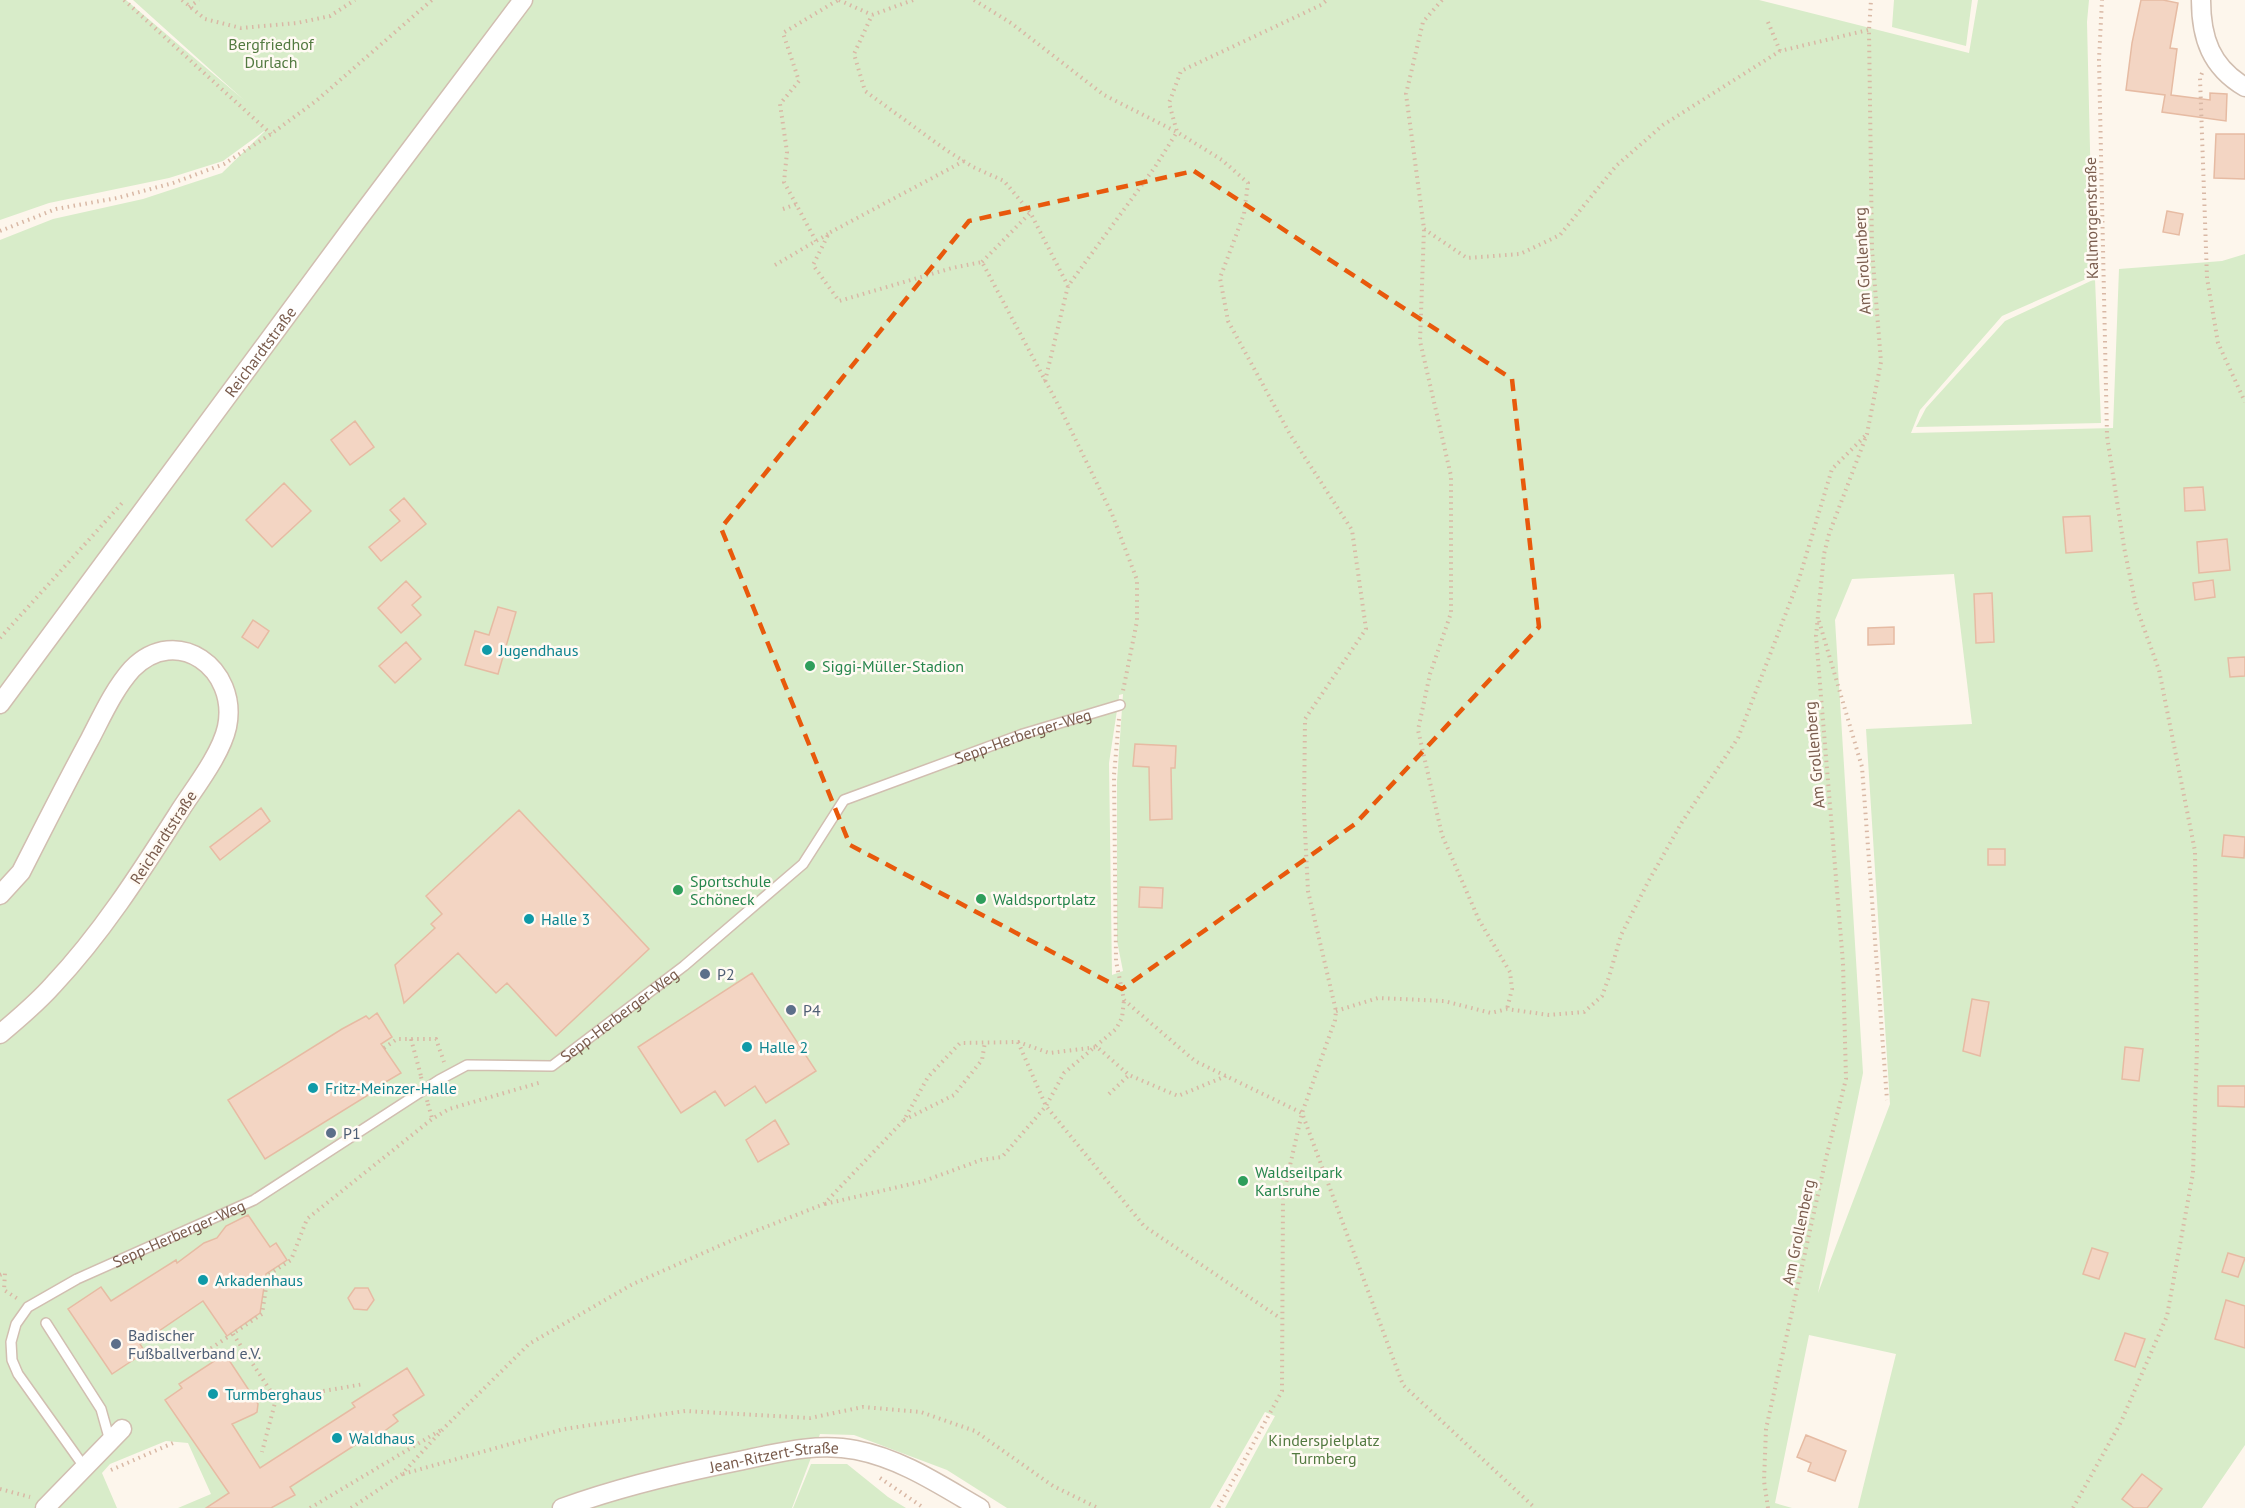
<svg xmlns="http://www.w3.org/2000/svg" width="2245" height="1508" font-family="'PT Sans',sans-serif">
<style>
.green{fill:#d8ecc9;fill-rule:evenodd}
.building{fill:#f3d5c3;stroke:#e6bba3;stroke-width:1.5}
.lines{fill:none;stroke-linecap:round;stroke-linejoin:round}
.service-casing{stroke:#d1beb0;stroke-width:12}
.minor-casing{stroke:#d1beb0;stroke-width:21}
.path{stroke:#d9b8a5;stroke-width:4;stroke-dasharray:1.5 4.5;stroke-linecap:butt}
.service{stroke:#fff;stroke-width:9}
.minor{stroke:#fff;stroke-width:18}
.path-bridge{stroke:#d9b8a5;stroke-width:4;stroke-dasharray:1.5 4.5;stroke-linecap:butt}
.marked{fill:none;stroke:#e8590c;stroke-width:4.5;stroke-dasharray:12 8;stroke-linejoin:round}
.culture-dot{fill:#0f9aa8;stroke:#fffaf3;stroke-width:2}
.leisure-dot{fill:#2e9e5b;stroke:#fffaf3;stroke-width:2}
.service-dot{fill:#5c6f8a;stroke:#fffaf3;stroke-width:2}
.labels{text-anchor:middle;stroke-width:5;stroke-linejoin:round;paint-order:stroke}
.park-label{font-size:16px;fill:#537a41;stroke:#fffaf3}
.street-label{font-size:16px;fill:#7a5c4d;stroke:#fffaf3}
.culture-label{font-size:16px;fill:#0d838f;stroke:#fffaf3;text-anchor:start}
.leisure-label{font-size:16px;fill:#27864d;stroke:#fffaf3;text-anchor:start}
.service-label{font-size:16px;fill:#4e5e75;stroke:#fffaf3;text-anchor:start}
</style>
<rect width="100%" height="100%" fill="#fdf6ec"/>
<path class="green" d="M0 0H126L244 100 133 0H1759L1969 53 1978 0H2089L2087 22 2093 276 2002 316 1920 410 1911 433 2113 428 2119 269 2222 261 2245 254V1445L2202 1508H1858L1896 1354 1809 1335 1775 1503 1792 1508H1225L1275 1416 1265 1412 1210 1508H1007L947 1470 854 1435 820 1434 792 1508H178L211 1494 188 1443 166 1441 110 1464 102 1473 117 1508H0V240L53 219 143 199 222 173 267 129 223 161 169 178 49 203 0 220ZM1954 574 1972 724 1866 729 1890 1104 1818 1293 1863 1073 1835 620 1852 579ZM1123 694 1117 781V941L1123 971 1112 975 1109 763 1119 697V695Z
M1894 0H1972L1966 46 1892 27Z
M2095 279 2101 423 1916 427 1926 408 2005 321Z
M811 1464H847L888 1497 906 1508H793Z"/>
<path class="building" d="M2141 0H2163L2178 3 2170 48 2177 49 2171 95 2210 100V93L2227 94 2226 121 2162 112 2165 95 2126 90 2132 43Z
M2216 134H2245V179L2214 178Z
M2167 211 2183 214 2179 235 2163 232Z
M355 421 374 447 350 465 331 440Z
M284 483 311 511 272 547 246 520Z
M2203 487 2205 510 2185 511 2184 488Z
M404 498 426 524 381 561 369 547 400 521 390 510Z
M2090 516 2092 551 2066 553 2063 517Z
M2227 539 2230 570 2199 573 2197 542Z
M2213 580 2215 597 2195 600 2193 583Z
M406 581 421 597 412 605 421 615 401 633 378 608Z
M1992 593 1994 642 1976 643 1974 594Z
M498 607 516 612 498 674 465 665 475 631 489 635Z
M253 620 269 631 258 648 242 637Z
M1894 627V644L1868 645V628Z
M406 642 421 659 395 683 379 666Z
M2245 657V676L2230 677 2228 658Z
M1135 744 1176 746 1175 768H1171L1172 819 1150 820 1149 767 1133 766Z
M261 808 270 821 220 860 210 847Z
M519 810 649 949 556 1036 507 983 496 993 458 953 404 1003 395 965 435 928 431 924 442 914 426 896Z
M2224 835 2245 837 2244 858 2222 856Z
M1988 849H2005V865H1988Z
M1140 887 1163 888 1162 908 1139 907Z
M752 973 816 1071 766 1103 755 1086 725 1106 715 1091 681 1113 638 1047Z
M1972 999 1989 1002 1980 1056 1963 1051Z
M377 1013 392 1037 381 1044 401 1073 377 1087 378 1089 265 1159 228 1100 342 1029 366 1016 369 1019Z
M2125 1047 2143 1049 2139 1081 2122 1079Z
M2218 1086H2245V1107L2218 1106Z
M775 1120 789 1144 758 1162 746 1140Z
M248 1215 270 1247 276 1243 287 1260 266 1274 260 1313 227 1336 203 1301 140 1344 145 1352 112 1374 68 1309 101 1287 111 1301 176 1260 177 1263 204 1243 217 1238 226 1226Z
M2092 1248 2108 1253 2099 1279 2083 1274Z
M2228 1253 2245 1258 2238 1277 2222 1272Z
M355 1288H368L374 1300 367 1310 354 1309 348 1298Z
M2226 1300 2245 1306V1348L2215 1339Z
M2125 1333 2145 1339 2135 1367 2115 1360Z
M225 1354 258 1404 257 1412 254 1414 232 1424 260 1468 355 1407 352 1403 407 1368 424 1395 393 1415 398 1421 375 1438 372 1434 290 1487 295 1495 271 1508H206L229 1493 165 1400 182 1388 179 1384Z
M1806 1435 1846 1451 1835 1481 1808 1471 1811 1463 1797 1457Z
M2142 1474 2162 1489 2147 1508H2134L2122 1499Z"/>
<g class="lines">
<g class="service-casing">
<g id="service">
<path d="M46 1323 101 1409 110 1441"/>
<path id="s1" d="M85 1468 18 1374 12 1360 11 1342 16 1324 28 1307 77 1279 254 1200 439 1080 467 1065 552 1066 684 966 803 864 844 800 1023 734 1120 705"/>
</g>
</g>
<g class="minor-casing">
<g id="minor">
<path d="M2201 0C2201 38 2211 67 2245 87"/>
<path id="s2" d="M0 704 356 222 523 0"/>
<path d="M0 895 21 872C44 827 66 783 90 739 102 716 114 689 132 669 177 623 239 669 227 727 221 754 196 786 181 809 142 870 103 932 53 985 37 1003 18 1019 0 1034"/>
<path d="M45 1508 122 1429"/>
<path id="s3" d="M562 1508C619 1487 679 1473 739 1461 777 1453 817 1442 856 1450 902 1459 940 1485 980 1508"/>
</g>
</g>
<path class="path" d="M124 0 271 134
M182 0 205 19 241 28 297 23 330 16 355 0
M839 0 872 15
M913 0 872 15 854 54 865 91 946 150 973 167 1004 181 1030 212 1068 286
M974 0 1011 23 1104 95 1177 132 1222 160 1248 183 1244 214 1220 278 1228 321 1291 436 1352 530 1366 629 1305 719 1304 811 1308 891 1336 1011 1335 1020 1302 1113 1283 1196 1282 1391 1218 1508
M1442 0 1423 22 1406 94 1424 229 1420 341 1451 476V613L1430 674 1418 730 1442 835 1479 920 1510 972 1512 989 1507 1009
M189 7 199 0
M1768 22 1780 51
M2202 73 2200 78 2207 278 2218 343 2245 402
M964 161 829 233 813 265 839 301 952 268 982 262 1062 412 1112 514 1137 580V621L1123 691
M783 209 797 204
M1424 229 1467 258 1520 254 1560 235 1616 166 1663 125 1780 51 1868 30
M0 231 56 209 117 198 173 183 224 164 271 134 316 101 432 0
M816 241 784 182 787 152 780 104 799 81 783 33 838 0
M982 262 1030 213
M775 265 828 234
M1045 381 1068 286 1155 167 1177 132 1169 103 1181 71 1321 5 1327 0
M1819 621 1862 767 1887 1100
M0 638 123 502
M1119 719 1114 775 1116 961 1124 1000 1195 1061 1302 1113 1403 1385 1535 1508
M1336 1011 1378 998 1444 1001 1491 1013 1507 1009 1549 1015 1584 1012 1602 996 1609 977 1621 935 1648 882 1682 822 1738 738 1799 579 1832 469 1865 436
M411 1039 421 1076
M1018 1042 1046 1106 1144 1226 1280 1318
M384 1048 397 1039H436L444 1062
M1109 1094 1129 1075
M428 1104 432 1118
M904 1120 954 1095 982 1060 985 1042
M825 1204 924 1181 981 1160 1002 1157 1046 1106 1064 1073 1116 1029 1122 1018 1124 1000
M0 1275 5 1273 4 1290 18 1299
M233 1334 276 1399 262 1452
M189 1350 195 1359 262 1314 268 1275 291 1260 307 1219 432 1119 449 1109 542 1082
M276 1399 364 1384
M111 1470 173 1443
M403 1474 564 1429 685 1411 810 1418 863 1407 921 1412 975 1431 1053 1486 1098 1508
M880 1478 924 1508
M0 1489 30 1497
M310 1508 441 1430
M351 1508 402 1474 444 1428 529 1344 633 1284 735 1239 824 1204 904 1120 928 1077 960 1043 1018 1042 1049 1053 1097 1047 1129 1075 1178 1096 1226 1076
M1768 1508 1764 1481 1766 1429 1826 1158 1846 1079 1843 963 1816 636 1824 554 1829 534 1867 434 1881 362 1872 250 1869 30 1871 0
M2073 1508 2121 1422 2167 1316 2193 1173 2197 1047 2195 851 2159 670 2136 606 2124 547 2107 436 2099 60 2102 0"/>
<use href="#service" class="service"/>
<use href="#minor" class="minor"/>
<path class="path-bridge" d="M421 1077 428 1104"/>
</g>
<path class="marked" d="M1194 171 1512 379 1539 627 1355 824 1122 989 850 845 721 528 969 221Z"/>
<g class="culture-dot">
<circle cx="487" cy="650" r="6"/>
<circle cx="529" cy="919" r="6"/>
<circle cx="747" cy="1047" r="6"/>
<circle cx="313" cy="1088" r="6"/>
<circle cx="203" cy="1280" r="6"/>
<circle cx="213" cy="1394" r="6"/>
<circle cx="337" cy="1438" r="6"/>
</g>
<g class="leisure-dot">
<circle cx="810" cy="666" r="6"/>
<circle cx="678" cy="890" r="6"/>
<circle cx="981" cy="899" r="6"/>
<circle cx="1243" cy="1181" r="6"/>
</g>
<g class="service-dot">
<circle cx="705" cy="974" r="6"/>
<circle cx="791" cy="1010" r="6"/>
<circle cx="331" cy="1133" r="6"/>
<circle cx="116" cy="1344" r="6"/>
</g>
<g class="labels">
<g class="park-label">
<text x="271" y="50">Bergfriedhof<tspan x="271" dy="18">Durlach</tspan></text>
<text x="1324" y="1446">Kinderspielplatz<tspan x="1324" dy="18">Turmberg</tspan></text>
</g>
<g class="street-label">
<text transform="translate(2091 218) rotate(-91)" y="6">Kallmorgenstraße</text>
<text transform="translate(1862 261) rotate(-93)" y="6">Am Grollenberg</text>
<text dy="6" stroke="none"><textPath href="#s2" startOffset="438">Reichardtstraße</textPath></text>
<text dy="6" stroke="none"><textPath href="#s1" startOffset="1364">Sepp-Herberger-Weg</textPath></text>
<text transform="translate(1814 755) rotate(-95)" y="6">Am Grollenberg</text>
<text transform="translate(163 837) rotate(-57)" y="6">Reichardtstraße</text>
<text dy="6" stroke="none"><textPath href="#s1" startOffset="860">Sepp-Herberger-Weg</textPath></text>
<text transform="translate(1798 1232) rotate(-78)" y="6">Am Grollenberg</text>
<text dy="6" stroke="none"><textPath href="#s1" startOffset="356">Sepp-Herberger-Weg</textPath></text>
<text dy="6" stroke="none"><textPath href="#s3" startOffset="219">Jean-Ritzert-Straße</textPath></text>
</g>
<g class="culture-label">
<text x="499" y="656">Jugendhaus</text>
<text x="541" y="925">Halle 3</text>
<text x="759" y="1053">Halle 2</text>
<text x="325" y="1094">Fritz-Meinzer-Halle</text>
<text x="215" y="1286">Arkadenhaus</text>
<text x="225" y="1400">Turmberghaus</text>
<text x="349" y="1444">Waldhaus</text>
</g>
<g class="leisure-label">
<text x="822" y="672">Siggi-Müller-Stadion</text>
<text x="690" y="887">Sportschule<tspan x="690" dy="18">Schöneck</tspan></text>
<text x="993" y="905">Waldsportplatz</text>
<text x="1255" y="1178">Waldseilpark<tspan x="1255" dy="18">Karlsruhe</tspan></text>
</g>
<g class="service-label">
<text x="717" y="980">P2</text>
<text x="803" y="1016">P4</text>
<text x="343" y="1139">P1</text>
<text x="128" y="1341">Badischer<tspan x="128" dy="18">Fußballverband e.V.</tspan></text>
</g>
</g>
</svg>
